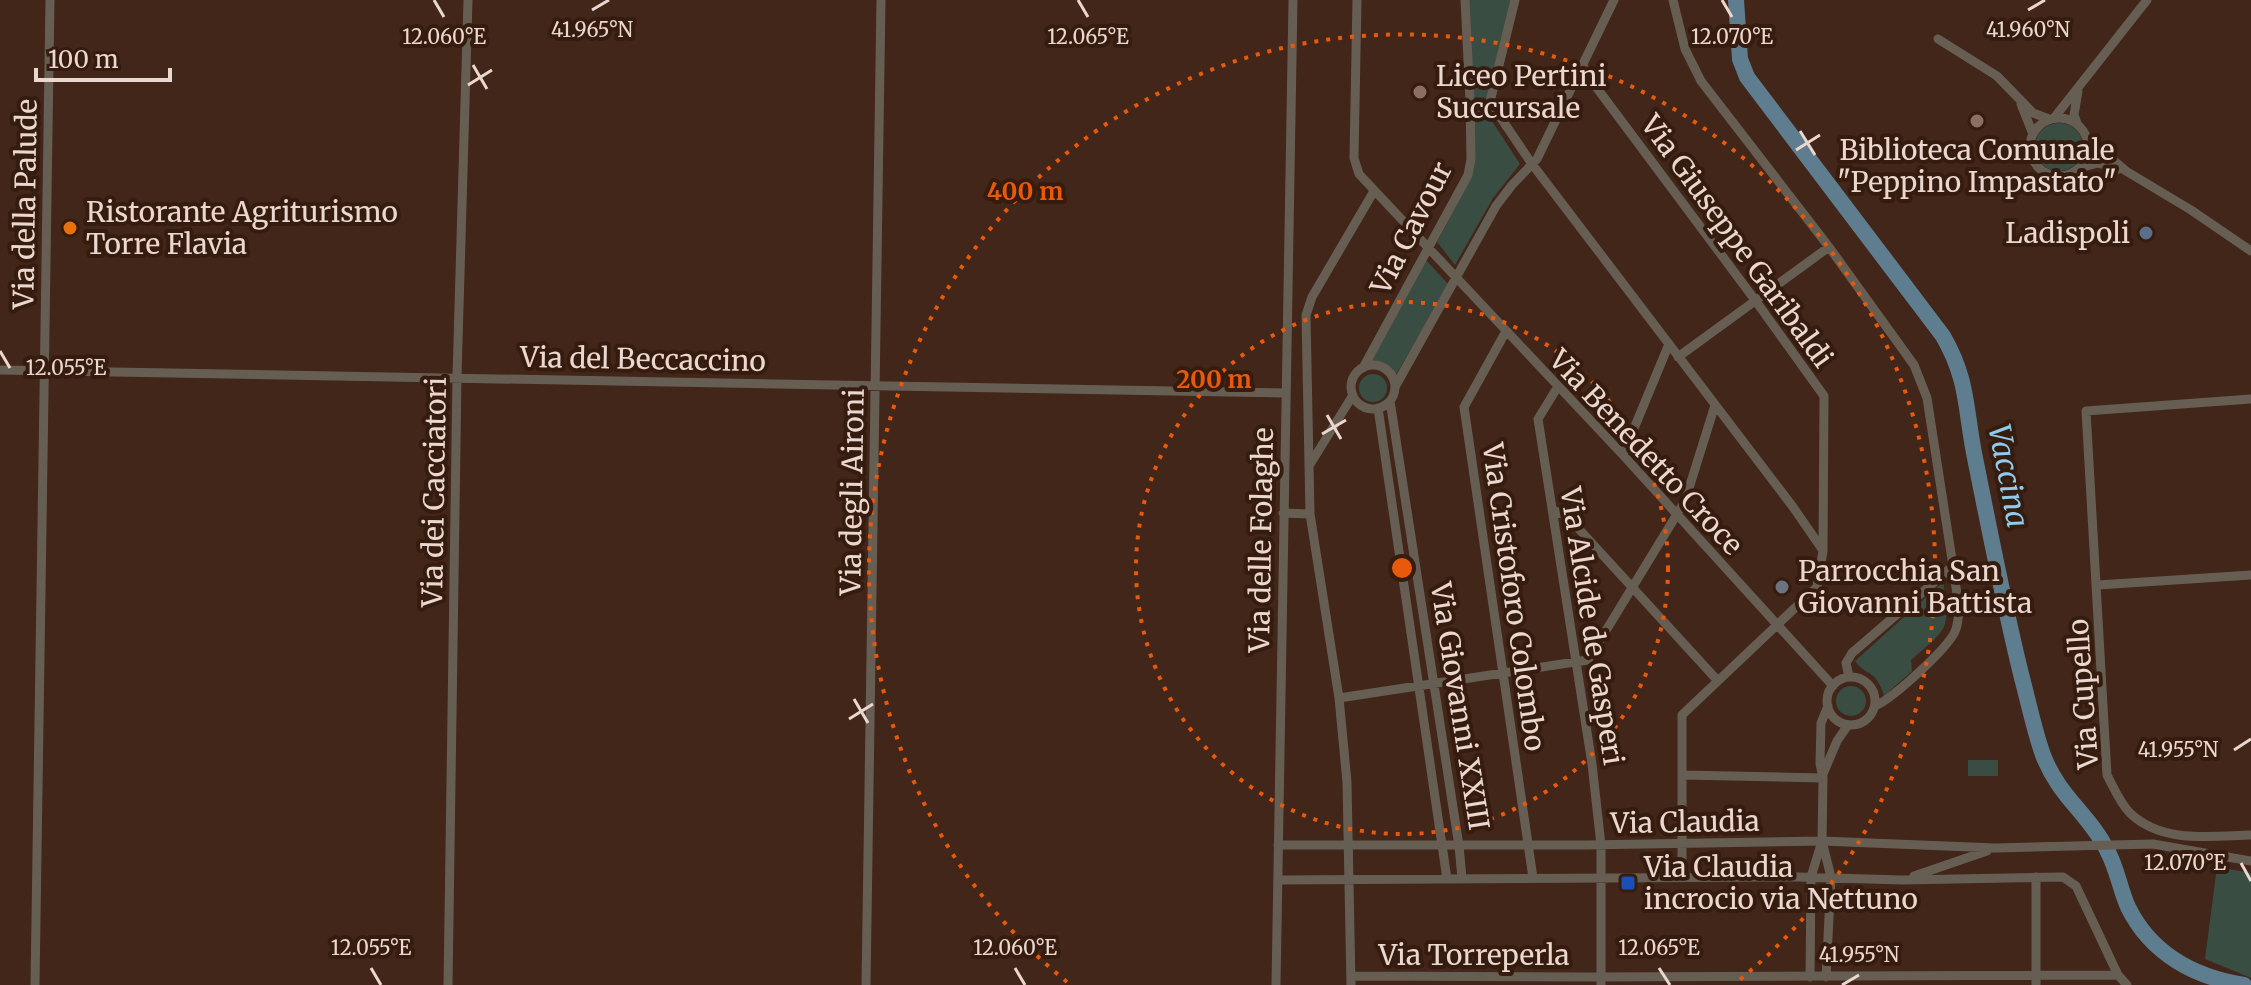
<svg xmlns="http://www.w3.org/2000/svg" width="2251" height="985" font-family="Merriweather,serif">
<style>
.green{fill:#3a4d43}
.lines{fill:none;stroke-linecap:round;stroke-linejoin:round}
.river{stroke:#5e7d8f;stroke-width:16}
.minor{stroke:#675e53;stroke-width:9}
.ticks{fill:none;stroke:#ead7cf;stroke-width:3}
.ring{fill:none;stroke:#e8590c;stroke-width:4;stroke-dasharray:4 8}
.education-dot{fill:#8d6e63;stroke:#361c0f;stroke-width:3}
.food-dot{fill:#e8710a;stroke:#361c0f;stroke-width:3}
.service-dot{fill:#5c6f8a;stroke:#361c0f;stroke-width:3}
.worship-dot{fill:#6b7280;stroke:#361c0f;stroke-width:3}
.transit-dot{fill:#1a4fb4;stroke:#361c0f;stroke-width:3}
.labels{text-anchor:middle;stroke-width:8;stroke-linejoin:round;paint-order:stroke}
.poi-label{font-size:28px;fill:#ead7cf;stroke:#361c0f;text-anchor:start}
.street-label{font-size:28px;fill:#ead7cf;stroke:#361c0f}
.water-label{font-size:30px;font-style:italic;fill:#91cbec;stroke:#361c0f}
.ticks-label{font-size:20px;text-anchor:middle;fill:#ead7cf;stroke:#361c0f;stroke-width:8;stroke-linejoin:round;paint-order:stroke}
.centre{fill:#e8590c;stroke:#361c0f;stroke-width:4}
.ring-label{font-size:24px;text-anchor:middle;font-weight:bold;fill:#e8590c;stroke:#361c0f;stroke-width:8;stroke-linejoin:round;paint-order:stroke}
</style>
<rect width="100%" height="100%" fill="#412619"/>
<path class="green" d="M1469 0H1512L1488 98 1473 97Z
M1482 106 1520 164 1493 198 1455 265 1437 242 1471 178 1475 107Z
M2035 147a24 24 0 1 1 48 0a24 24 0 1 1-48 0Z
M1426 260 1448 284 1396 375 1387 365 1371 362Z
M1359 388a14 14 0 1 1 28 0a14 14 0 1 1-28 0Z
M1943 582C1951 631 1947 628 1911 660L1912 671 1884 696C1876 668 1866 677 1855 661Z
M1836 701a15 15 0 1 1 30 0a15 15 0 1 1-30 0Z
M1968 760H1998V776H1968Z
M2217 867 2251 873V978L2205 959Z"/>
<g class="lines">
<path class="river" d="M1736 0 1740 59 1747 77 1943 336C1969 381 1965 410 1975 458 1990 532 2004 606 2022 678 2029 704 2034 730 2043 755 2059 797 2089 814 2107 850 2117 868 2120 889 2128 907 2151 954 2195 977 2244 985"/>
<path class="minor" d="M1357 0 1354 158 1359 174 1623 455 1833 686
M1673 0 1685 49 1701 81 1829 247 1914 365 1927 398 1953 566
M1938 39 1997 76 2033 113 2049 119
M1582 68 1755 300 1824 396 1823 551 1817 587 1682 715V877
M1490 102 1532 164 1793 507 1822 549
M1490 102 1515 0
M2021 104 2033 134
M2030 147a29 29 0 1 1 58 0a29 29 0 1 1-58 0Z
M2054 118 2147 0
M2077 123 2074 115 2078 91
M2088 139 2126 171 2191 210 2251 251
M2079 168 2098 163 2119 169
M1505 333 1464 407 1533 878
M1678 357 1829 247
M1351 387a22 22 0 1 1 44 0a22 22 0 1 1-44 0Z
M1363 368 1468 175 1471 159 1470 100 1465 0
M0 370 1285 393
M1395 387 1496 206 1512 185 1537 159 1614 0
M1557 388 1538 419 1592 764 1601 845V985
M2251 399 2086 411 2107 775C2114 788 2120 803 2130 813 2162 844 2211 836 2251 835
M1390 401 1459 846 1462 878
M1378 408 1447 879
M1623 455 1669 344
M1309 466 1353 395
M1553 510 1567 516 1718 681
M1283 513 1310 514
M2098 585 2251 575
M1849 677 1846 663 1852 653 1953 566C1955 586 1962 610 1956 629 1951 646 1892 699 1875 706
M1827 701a24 24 0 1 1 48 0a24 24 0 1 1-48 0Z
M1339 698 1588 660 1685 501 1715 405
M1823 774 1837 741 1848 725
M1683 775 1823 778
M1278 845H1585L1822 841 1995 848 2153 844 2251 861
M1914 876 1987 851
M2036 877V985
M1278 880 1798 877 1903 880 2063 877 2076 886 2118 975 2127 985
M1351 976 1594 977 2118 975
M1810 977 1811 877 1822 841
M1826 977 1831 877 1822 841 1823 778 1820 763 1821 723 1828 706
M35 985 50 0
M448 985 457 376 468 0
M866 985 881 0
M1276 985 1293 0
M1351 985 1347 782 1339 698 1310 514 1306 315 1312 297 1374 191"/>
</g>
<path class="ticks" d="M434 0 444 17M1078 0 1088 17M1722 0 1732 17M592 10 609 0M2028 10 2045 0M473 65 487 89M468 85 492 70M1800 131 1815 155M1796 150 1820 135M0 351 10 368M1327 415 1341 439M1322 434 1346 420M854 699 868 723M849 719 873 704M2234 750 2251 739M2241 863 2251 881M371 968 381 985M1015 968 1025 985M1659 968 1670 985M1842 985 1859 975"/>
<g class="ring">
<circle cx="1402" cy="568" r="266"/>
<path d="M1067 982A533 533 0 1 1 1737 982"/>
</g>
<g class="education-dot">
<circle cx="1420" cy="92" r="8"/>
<circle cx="1977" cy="121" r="8"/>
</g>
<circle class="food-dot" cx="70" cy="228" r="8"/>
<circle class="service-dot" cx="2146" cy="233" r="8"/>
<circle class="worship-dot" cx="1782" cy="587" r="8"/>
<rect class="transit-dot" x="1620" y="875" width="16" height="16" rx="4"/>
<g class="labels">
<g class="poi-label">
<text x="1436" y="86">Liceo Pertini<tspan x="1436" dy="32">Succursale</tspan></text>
<text x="1977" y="160" text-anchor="middle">Biblioteca Comunale<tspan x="1977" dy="32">"Peppino Impastato"</tspan></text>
<text x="86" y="222">Ristorante Agriturismo<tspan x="86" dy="32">Torre Flavia</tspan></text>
<text x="2130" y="243" text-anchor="end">Ladispoli</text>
<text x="1798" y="581">Parrocchia San<tspan x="1798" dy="32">Giovanni Battista</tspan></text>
<text x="1644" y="877">Via Claudia<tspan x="1644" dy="32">incrocio via Nettuno</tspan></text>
</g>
<g class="street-label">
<text transform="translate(25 204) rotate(-89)" y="10">Via della Palude</text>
<text transform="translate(1411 228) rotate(-63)" y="10">Via Cavour</text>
<text transform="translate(1737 241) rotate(54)" y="10">Via Giuseppe Garibaldi</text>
<text transform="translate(643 359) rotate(1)" y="10">Via del Beccaccino</text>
<text transform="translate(1646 452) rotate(47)" y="10">Via Benedetto Croce</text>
<text transform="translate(434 492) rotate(-89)" y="10">Via dei Cacciatori</text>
<text transform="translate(852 492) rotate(-89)" y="10">Via degli Aironi</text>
<text transform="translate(1261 540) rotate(-89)" y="10">Via delle Folaghe</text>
<text transform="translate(1514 597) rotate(82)" y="10">Via Cristoforo Colombo</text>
<text transform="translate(1592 626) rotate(81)" y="10">Via Alcide de Gasperi</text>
<text transform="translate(2083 694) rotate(-94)" y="10">Via Cupello</text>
<text transform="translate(1460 706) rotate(81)" y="10">Via Giovanni XXIII</text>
<text transform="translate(1685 822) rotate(-1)" y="10">Via Claudia</text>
<text x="1474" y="965">Via Torreperla</text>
</g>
<g class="water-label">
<text transform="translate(2008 476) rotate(79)" y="10">Vaccina</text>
</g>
</g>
<g class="ticks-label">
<text x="2028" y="37">41.960°N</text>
<text x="592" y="37">41.965°N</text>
<text x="444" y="44">12.060°E</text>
<text x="1088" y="44">12.065°E</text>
<text x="1732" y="44">12.070°E</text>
<text x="66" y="375">12.055°E</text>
<text x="2178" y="757">41.955°N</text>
<text x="2185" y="870">12.070°E</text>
<text x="371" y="955">12.055°E</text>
<text x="1015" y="955">12.060°E</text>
<text x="1659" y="955">12.065°E</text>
<text x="1859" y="962">41.955°N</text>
</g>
<circle cx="1402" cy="568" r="12" class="centre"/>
<g class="ring-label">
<text x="1025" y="200">400 m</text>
<text x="1214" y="388">200 m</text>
</g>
<path d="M36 68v12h134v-12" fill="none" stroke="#ead7cf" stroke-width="4"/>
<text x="48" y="68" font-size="24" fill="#ead7cf" stroke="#361c0f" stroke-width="6" paint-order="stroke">100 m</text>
</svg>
